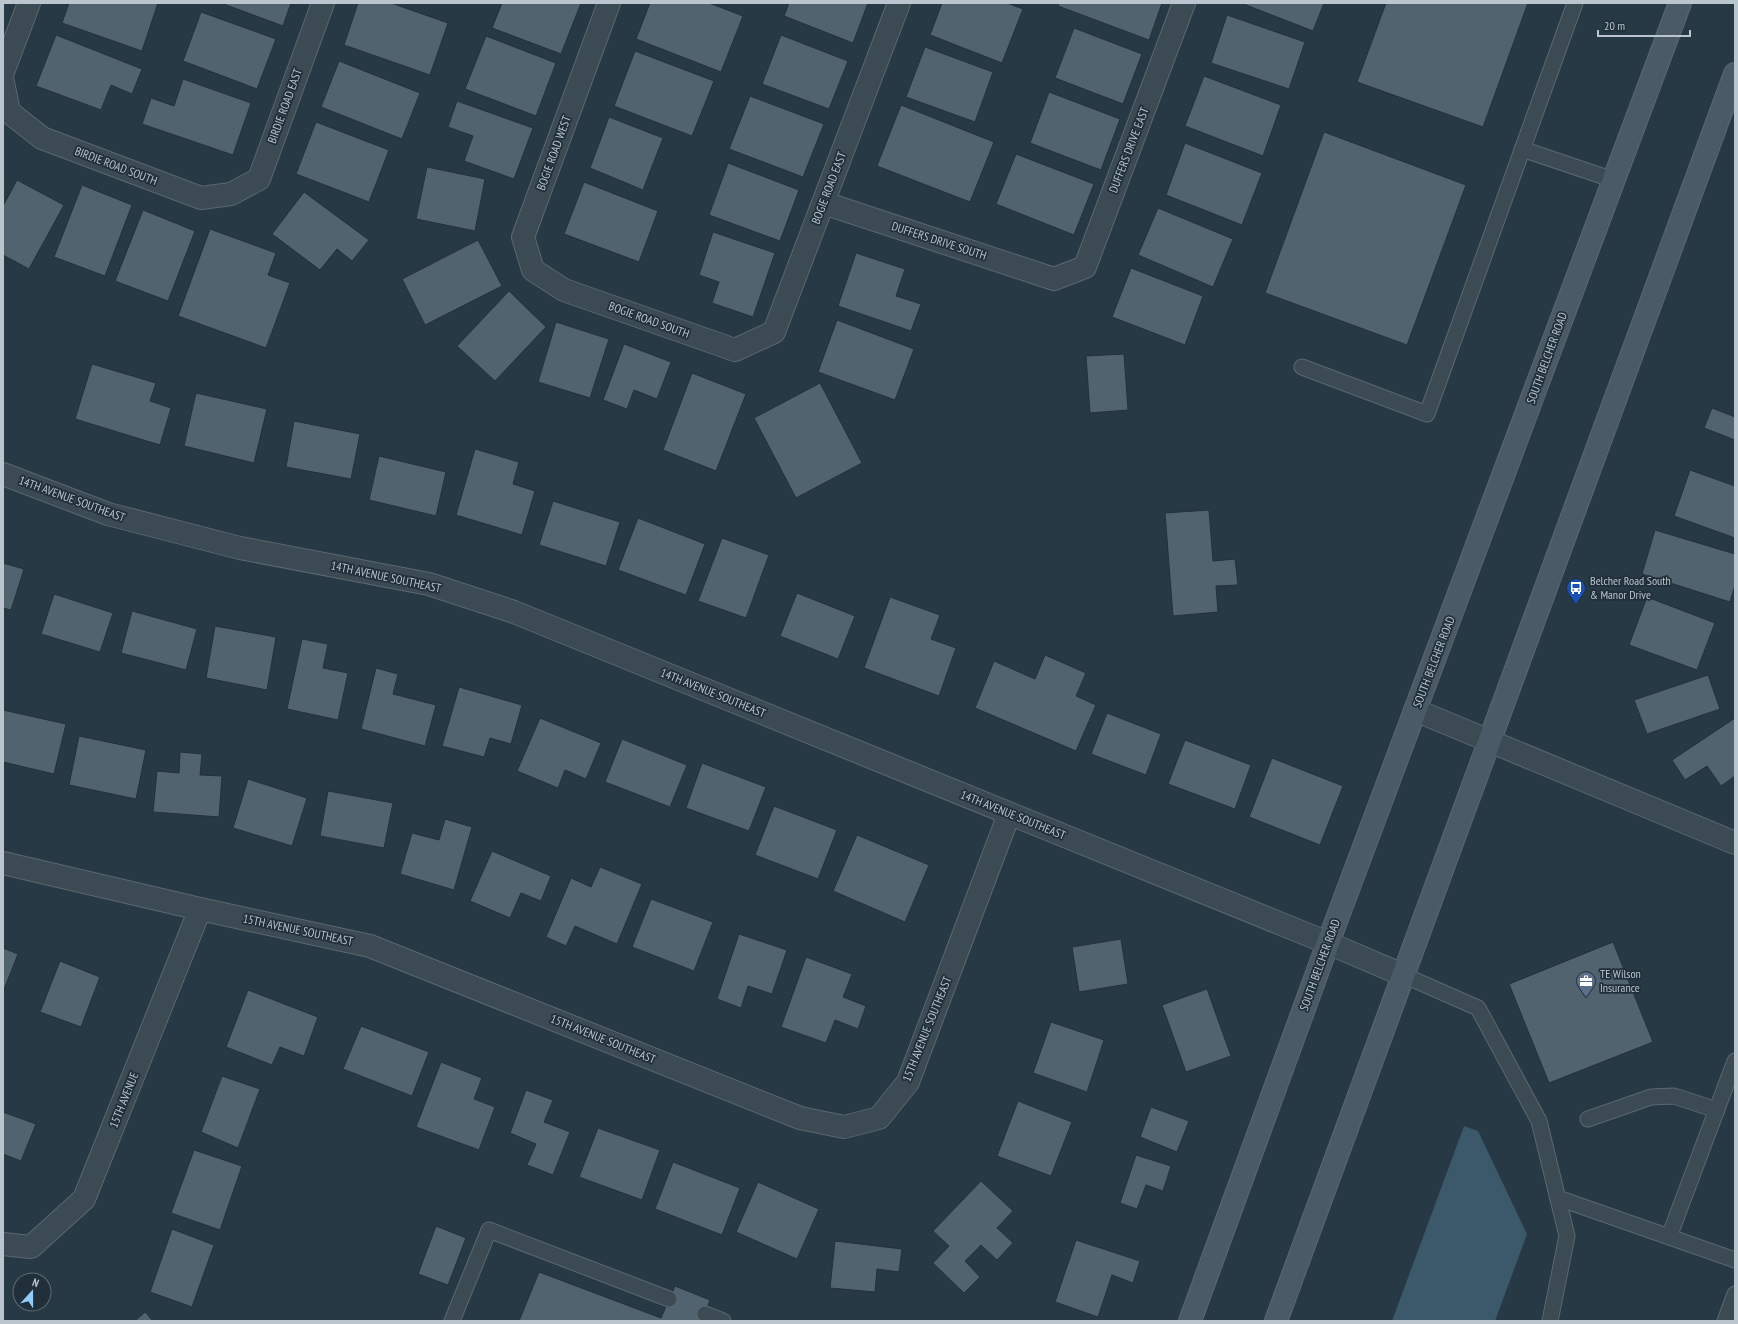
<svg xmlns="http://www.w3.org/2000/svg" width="1738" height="1324" font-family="'PT Sans Narrow',sans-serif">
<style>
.water{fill:#3c586b}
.building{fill:#51636f;stroke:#23313b}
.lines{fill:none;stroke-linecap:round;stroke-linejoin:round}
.service-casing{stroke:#5b6871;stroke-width:17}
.minor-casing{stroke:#5b6871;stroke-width:24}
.secondary-casing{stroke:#5b6871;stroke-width:24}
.service{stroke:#3c4a54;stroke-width:15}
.minor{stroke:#3c4a54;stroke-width:22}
.secondary{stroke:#4a5a67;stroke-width:22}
.labels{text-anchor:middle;stroke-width:3.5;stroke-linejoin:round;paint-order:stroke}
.street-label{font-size:12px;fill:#bac5cd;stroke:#202f39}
.poi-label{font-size:12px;fill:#bac5cd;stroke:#202f39;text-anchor:start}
</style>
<rect width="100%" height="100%" fill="#273944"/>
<path class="water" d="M1464 1126 1478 1131 1527 1234 1495 1321H1392Z"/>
<path class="building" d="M69 3H158L142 51 62 23Z
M221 3H291L283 26Z
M358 3H391L448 23 430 75 344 45Z
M502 3H581L561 54 492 28Z
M650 3H709L743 16 721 72 636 39Z
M789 3H868L853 43 784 16Z
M942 3H1007L1023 9 1002 63 930 35Z
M1059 3H1162L1149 40 1058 6Z
M1241 3H1324L1313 31Z
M1386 3H1528L1483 127 1357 82Z
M201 12 276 39 257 89 183 61Z
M1227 15 1305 42 1289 89 1211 63Z
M1074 28 1142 54 1123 104 1055 78Z
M56 35 142 69 132 94 111 85 101 110 36 86Z
M781 35 848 61 829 109 762 84Z
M486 36 556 63 536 116 465 89Z
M925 47 993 72 975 122 906 97Z
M635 51 714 81 692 136 614 106Z
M339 61 420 93 402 139 321 107Z
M1204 76 1281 105 1263 156 1185 126Z
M183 79 251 103 233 155 142 124 151 98 174 106Z
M1049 92 1120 119 1101 170 1030 143Z
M750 96 824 124 803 177 729 149Z
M457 101 533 128 514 179 464 161 473 136 448 127Z
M901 105 994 142 970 202 877 166Z
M609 117 663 138 643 190 590 168Z
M316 122 389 150 369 202 296 174Z
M1324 132 1466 185 1407 345 1265 293Z
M1185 143 1262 173 1242 225 1166 195Z
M1016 154 1094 184 1074 235 996 204Z
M728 163 799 190 780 241 709 215Z
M427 167 485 179 475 231 416 219Z
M17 180 64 205 29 269 3 255V206Z
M584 182 658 211 639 262 564 234Z
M82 185 132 205 105 276 54 257Z
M304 192 369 240 352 261 337 249 320 270 272 234Z
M1158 208 1233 239 1213 287 1138 255Z
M143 210 195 231 168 301 115 281Z
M210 229 276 253 268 275 290 283 266 348 178 316Z
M713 232 775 253 753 317 712 303 719 282 699 275Z
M478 240 502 286 425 325 402 279Z
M856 253 905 269 896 296 921 304 911 331 838 306Z
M1131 268 1203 296 1185 345 1112 317Z
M509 291 546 327 495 381 457 346Z
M837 320 914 349 895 400 818 372Z
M556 322 609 339 590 398 538 382Z
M624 344 671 362 657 399 634 390 627 409 603 400Z
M1124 354 1128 410 1090 413 1086 356Z
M92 364 156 383 150 401 171 408 160 445 75 419Z
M692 373 746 394 716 471 663 450Z
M820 383 862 463 796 498 754 418Z
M196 393 267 409 254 463 184 446Z
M1712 408 1735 417V440L1704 428Z
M294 421 360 434 351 479 286 467Z
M475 449 519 462 513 484 535 491 522 535 456 515Z
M379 456 446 472 436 516 369 500Z
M1690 470 1735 486V538L1674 516Z
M553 501 620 522 606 566 539 545Z
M1209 510 1213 561 1235 559 1238 585 1216 586 1218 612 1173 616 1165 513Z
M638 518 705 544 686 595 618 570Z
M1655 530 1735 554V585L1730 602 1642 574Z
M722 538 769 555 746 618 698 601Z
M3 563 24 569 11 610 3 608Z
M797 593 855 616 838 659 780 636Z
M54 594 113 613 100 652 41 634Z
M890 597 940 615 931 639 956 648 939 696 864 668Z
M1647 597 1715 623 1697 670 1629 645Z
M132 611 197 629 186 670 121 653Z
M215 626 276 637 267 690 206 678Z
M302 639 328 644 323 668 348 673 338 720 287 709Z
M1045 655 1086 673 1076 696 1096 705 1076 751 975 708 994 661 1035 679Z
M376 668 398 674 393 694 436 705 425 746 361 729Z
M1708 675 1720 709 1647 734 1634 700Z
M459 687 522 705 511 744 490 738 484 757 442 746Z
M3 710 66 724 54 774 3 762Z
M1107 713 1161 734 1146 775 1091 754Z
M540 718 601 743 586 779 565 770 558 788 517 771Z
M1735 718V776L1721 786 1707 766 1685 780 1672 760Z
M79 736 146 750 136 799 69 785Z
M622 739 687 765 670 807 605 782Z
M1185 740 1251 765 1235 809 1168 784Z
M180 752 202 754 200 775 222 776 219 817 153 812 157 771 179 773Z
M1272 758 1343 786 1320 845 1249 817Z
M702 763 766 787 749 831 686 808Z
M248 779 307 798 292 846 233 828Z
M328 791 393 803 384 848 320 836Z
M774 806 837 830 818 879 755 855Z
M445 819 472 827 454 890 400 874 412 833 439 840Z
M857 835 929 865 905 922 833 891Z
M492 851 551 876 541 901 521 893 510 918 470 901Z
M600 867 642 884 617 944 575 926 566 946 546 937 571 878 591 887Z
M651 899 713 922 694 971 632 947Z
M739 934 787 950 772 994 748 986 741 1008 717 999Z
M1121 939 1128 984 1079 992 1072 947Z
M1613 942 1653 1042 1549 1083 1509 984Z
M3 948 18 954 3 992Z
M806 957 852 974 843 997 866 1006 858 1029 835 1020 826 1043 781 1027Z
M60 961 100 977 81 1027 40 1012Z
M1207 989 1231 1056 1186 1072 1162 1005Z
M248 990 318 1017 304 1056 280 1047 272 1065 226 1047Z
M1051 1022 1104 1040 1087 1092 1033 1073Z
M361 1026 429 1052 412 1096 343 1069Z
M441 1062 482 1078 474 1099 495 1107 479 1150 416 1127Z
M222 1076 260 1089 238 1148 201 1132Z
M526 1090 553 1100 544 1122 570 1132 553 1175 527 1165 536 1144 510 1133Z
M1018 1101 1072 1122 1051 1176 997 1156Z
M1151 1107 1189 1121 1177 1152 1140 1137Z
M3 1112 36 1124 21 1161 3 1154Z
M598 1128 660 1150 642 1200 579 1177Z
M194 1150 242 1166 220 1230 171 1213Z
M1136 1155 1171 1166 1163 1191 1146 1185 1137 1209 1120 1203Z
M673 1162 740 1188 722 1235 655 1209Z
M981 1181 1013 1211 997 1228 1013 1243 997 1260 981 1245 965 1261 980 1277 964 1293 933 1263 949 1246 933 1231Z
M758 1182 819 1209 797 1259 736 1232Z
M436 1226 466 1238 448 1285 418 1274Z
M172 1229 214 1245 192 1307 150 1292Z
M1076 1240 1140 1261 1133 1283 1112 1275 1098 1317 1055 1302Z
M835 1241 902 1249 899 1272 877 1269 875 1292 830 1288Z
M539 1272 661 1318 675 1286 710 1300 702 1321H519Z
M145 1312 153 1321H135Z"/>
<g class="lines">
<g class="service-casing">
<path id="service" d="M1522 149 1614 180
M1302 367 1427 414 1575 3
M1403 975 1478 1008 1539 1121 1567 1236 1550 1321
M1588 1119 1651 1097 1674 1096 1717 1110
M1558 1198 1735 1260
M1669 1237 1735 1061
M705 1314 723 1321
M452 1321 489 1230 669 1299
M1725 1321 1735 1294"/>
</g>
<g class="minor-casing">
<path id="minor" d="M609 3 523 237 533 270 564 290 735 350 774 332 899 3
M3 72 29 3
M3 82 9 112 42 138 201 198 231 194 259 179 323 3
M824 203 1054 279 1085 267 1184 3
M3 474 108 514 240 548 429 584 514 612 1328 943 1403 975
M1415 710 1735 843
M3 863 200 909 370 946 800 1118 844 1127 879 1118 908 1082 1009 814
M3 1244 31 1247 84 1199 200 909"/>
</g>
<g class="secondary-casing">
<path id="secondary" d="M1190 1321 1328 943 1680 3
M1276 1321 1735 74"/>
</g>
<use href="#service" class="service"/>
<use href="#minor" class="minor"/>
<use href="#secondary" class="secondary"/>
</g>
<defs>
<g id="bus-pin" transform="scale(1)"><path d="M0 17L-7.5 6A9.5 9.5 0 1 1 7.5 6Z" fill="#1a4fb4" stroke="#202f39"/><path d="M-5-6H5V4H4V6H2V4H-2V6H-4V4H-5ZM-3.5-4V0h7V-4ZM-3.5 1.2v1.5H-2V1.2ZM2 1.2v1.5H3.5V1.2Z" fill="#fff"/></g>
<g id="office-pin" transform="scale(1)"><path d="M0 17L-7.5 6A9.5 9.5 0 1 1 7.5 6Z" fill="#5c6f8a" stroke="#202f39"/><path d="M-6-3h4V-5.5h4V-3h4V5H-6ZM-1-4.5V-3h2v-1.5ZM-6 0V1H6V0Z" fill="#fff"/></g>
</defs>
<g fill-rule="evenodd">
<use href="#bus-pin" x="1576" y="588"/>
<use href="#office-pin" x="1586" y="981"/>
</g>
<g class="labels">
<g class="street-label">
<text transform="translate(285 106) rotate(-70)" y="4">BIRDIE ROAD EAST</text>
<text transform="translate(1129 150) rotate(-69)" y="4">DUFFERS DRIVE EAST</text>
<text transform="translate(554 153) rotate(-70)" y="4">BOGIE ROAD WEST</text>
<text transform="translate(116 166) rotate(21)" y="4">BIRDIE ROAD SOUTH</text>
<text transform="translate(829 188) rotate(-69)" y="4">BOGIE ROAD EAST</text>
<text transform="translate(939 241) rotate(18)" y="4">DUFFERS DRIVE SOUTH</text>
<text transform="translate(649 320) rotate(20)" y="4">BOGIE ROAD SOUTH</text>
<text transform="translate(1547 358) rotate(-70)" y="4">SOUTH BELCHER ROAD</text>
<text transform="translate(72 499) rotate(20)" y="4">14TH AVENUE SOUTHEAST</text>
<text transform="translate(386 577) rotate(12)" y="4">14TH AVENUE SOUTHEAST</text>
<text transform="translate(1434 662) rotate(-69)" y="4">SOUTH BELCHER ROAD</text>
<text transform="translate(713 693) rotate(22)" y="4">14TH AVENUE SOUTHEAST</text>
<text transform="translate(1013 815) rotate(22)" y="4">14TH AVENUE SOUTHEAST</text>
<text transform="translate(298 930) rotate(12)" y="4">15TH AVENUE SOUTHEAST</text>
<text transform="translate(1320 965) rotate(-70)" y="4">SOUTH BELCHER ROAD</text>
<text transform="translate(927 1029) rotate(-68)" y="4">15TH AVENUE SOUTHEAST</text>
<text transform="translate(603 1039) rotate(22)" y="4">15TH AVENUE SOUTHEAST</text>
<text transform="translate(124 1100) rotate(-68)" y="4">15TH AVENUE</text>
</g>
<g class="poi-label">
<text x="1590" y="585">Belcher Road South<tspan x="1590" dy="14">&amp; Manor Drive</tspan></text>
<text x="1600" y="978">TE Wilson<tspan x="1600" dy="14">Insurance</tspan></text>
</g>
</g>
<rect width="1738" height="1324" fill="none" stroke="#bac5cd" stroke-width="8"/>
<g transform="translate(32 1292) rotate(21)"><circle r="19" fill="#202f39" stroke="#5e6b74"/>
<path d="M0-3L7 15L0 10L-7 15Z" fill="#93ccf9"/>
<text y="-6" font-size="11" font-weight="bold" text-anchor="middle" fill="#bac5cd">N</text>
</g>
<path d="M1598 30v6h92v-6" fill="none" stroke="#bac5cd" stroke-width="2"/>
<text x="1604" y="30" font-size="12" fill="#bac5cd" stroke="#202f39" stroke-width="3" paint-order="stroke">20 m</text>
</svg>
